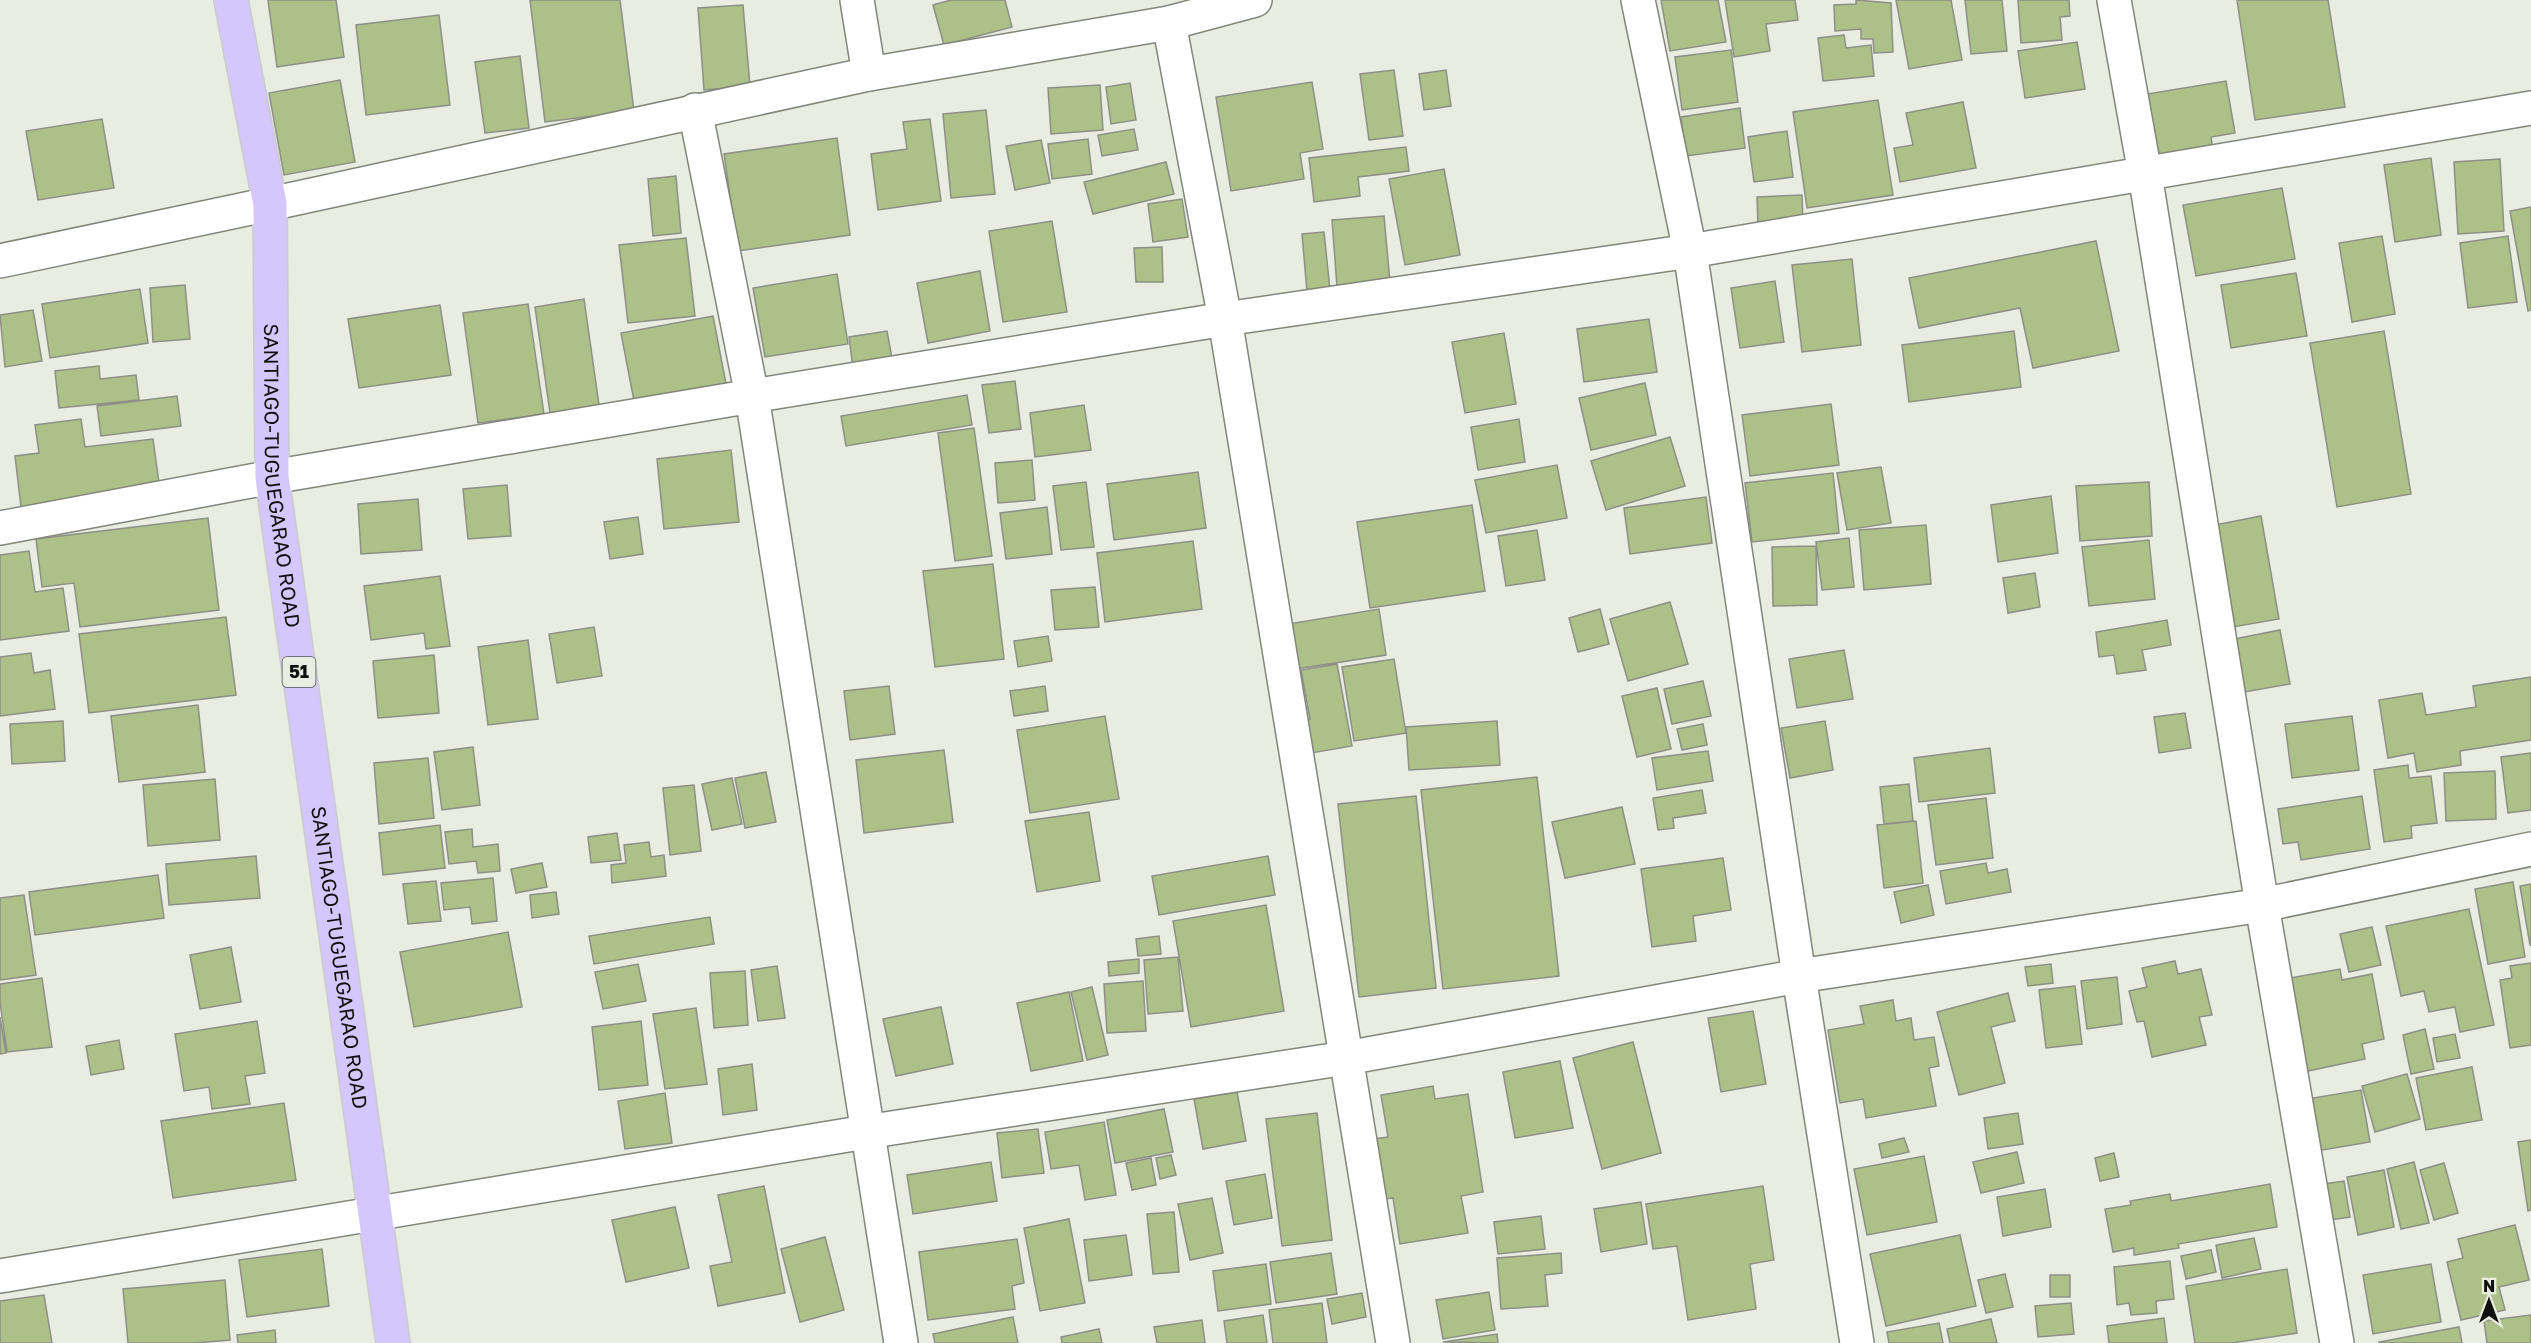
<svg xmlns="http://www.w3.org/2000/svg" width="2531" height="1343" font-family="'Golos Text',sans-serif">
<style>
.building{fill:#acc088;stroke:#8c9086;stroke-width:1.5}
.lines{fill:none;stroke-linecap:round;stroke-linejoin:round}
.minor-casing{stroke:#82867b;stroke-width:36}
.tertiary-casing{stroke:#82867b;stroke-width:36}
.secondary-casing{stroke:#82867b;stroke-width:36}
.trunk-casing{stroke:#cacbca;stroke-width:36}
.minor{stroke:#fff;stroke-width:33}
.tertiary{stroke:#fff;stroke-width:33}
.secondary{stroke:#fff;stroke-width:33}
.trunk{stroke:#d4c7fe;stroke-width:33}
.labels{text-anchor:middle;stroke-width:4.5;stroke-linejoin:round;paint-order:stroke}
.shield{fill:#e8ece1;stroke:#51534d;stroke-width:1.5}
.shield-label{font-size:18px;font-weight:bold;fill:#10110e}
.street-label{font-size:20px;fill:#10110e;stroke:#e8ece1}
</style>
<rect width="100%" height="100%" fill="#e8ece1"/>
<path class="building" d="M268 0H336L344 57 277 67Z
M530 0H620L634 111 545 122Z
M951 0H1005L1012 27 944 45 933 5Z
M1661 0H1718L1726 42 1670 51Z
M1725 0H1795L1798 20 1766 24 1770 51 1734 57Z
M1856 0 1891 3 1893 52 1874 53 1873 39H1861V29L1835 31 1834 5 1856 4Z
M1896 0H1951L1962 60 1909 69Z
M1965 0H2002L2007 51 1971 54Z
M2018 0H2069L2070 16 2060 17 2062 40 2021 43Z
M2237 0H2328L2345 107 2255 120Z
M743 5 750 86 704 90 698 8Z
M439 15 450 105 366 115 356 25Z
M1844 35 1846 48 1871 45 1874 76 1823 81 1818 38Z
M2077 42 2085 89 2025 98 2018 51Z
M1731 50 1738 102 1682 110 1675 57Z
M520 56 529 128 485 133 475 62Z
M1394 70 1403 136 1369 140 1360 74Z
M1446 70 1451 106 1424 110 1419 74Z
M340 80 355 162 284 175 269 93Z
M2226 81 2235 133 2211 137 2213 151 2159 161 2147 94Z
M1312 82 1323 149 1300 153 1304 179 1231 191 1216 97Z
M1130 83 1136 120 1111 124 1106 87Z
M1100 85 1103 130 1051 134 1048 88Z
M1878 100 1893 195 1807 208 1793 112Z
M1963 102 1976 168 1900 182 1894 148 1913 145 1906 113Z
M1740 108 1745 148 1686 156 1681 117Z
M986 110 995 194 951 198 943 114Z
M102 119 114 188 38 200 26 131Z
M930 119 941 201 878 210 871 154 907 149 903 122Z
M1134 129 1138 150 1102 156 1098 135Z
M1787 131 1793 177 1754 182 1748 137Z
M837 138 850 235 738 251 724 154Z
M1088 139 1092 174 1052 179 1048 144Z
M1041 140 1050 183 1015 190 1006 146Z
M1406 147 1409 171 1358 177 1360 196 1314 202 1309 158Z
M2431 158 2441 235 2395 242 2384 165Z
M2500 159 2504 231 2458 234 2454 162Z
M1166 162 1174 194 1093 214 1084 182Z
M1444 169 1460 255 1405 265 1389 179Z
M676 176 681 233 653 236 648 179Z
M2282 188 2295 259 2196 276 2183 205Z
M1802 195 1803 222 1758 225 1757 197Z
M1182 199 1188 237 1153 242 1148 204Z
M2531 207V310L2528 311 2510 211Z
M1384 216 1390 282 1337 287 1332 220Z
M1052 221 1067 312 1003 322 989 231Z
M1324 232 1330 290 1307 292 1302 234Z
M2382 236 2395 314 2352 322 2339 243Z
M2508 236 2517 302 2468 308 2460 243Z
M686 238 695 316 628 323 619 245Z
M2096 241 2119 351 2033 368 2020 308 1919 328 1909 278Z
M1162 247 1163 282H1136L1134 248Z
M1852 259 1861 345 1802 352 1792 265Z
M980 271 990 331 928 343 917 283Z
M2296 273 2307 336 2231 348 2221 285Z
M837 274 848 344 765 357 753 288Z
M1775 281 1784 342 1740 348 1731 288Z
M185 285 190 339 153 342 150 288Z
M140 289 148 343 50 358 42 304Z
M584 299 599 405 550 413 535 307Z
M528 304 544 414 478 423 463 313Z
M440 305 451 375 359 388 348 319Z
M33 310 42 361 5 367 0 315Z
M713 316 726 384 634 401 621 333Z
M1649 319 1657 372 1584 382 1577 329Z
M887 331 894 369 854 376 849 337Z
M2014 331 2021 387 1909 402 1902 345Z
M2384 331 2411 494 2337 507 2310 343Z
M1504 333 1516 404 1465 413 1452 342Z
M99 366 100 379 136 375 139 400 59 408 55 371Z
M1015 381 1021 429 989 433 982 385Z
M1645 383 1656 435 1591 450 1579 398Z
M967 395 972 425 846 446 841 416Z
M177 396 181 426 101 436 97 406Z
M1831 404 1839 465 1750 476 1742 415Z
M1084 405 1091 450 1035 457 1030 413Z
M81 419 85 447 153 439 160 490 21 507 15 456 39 453 35 425Z
M1519 419 1525 462 1478 470 1471 427Z
M974 428 992 556 955 561 938 433Z
M1670 437 1685 486 1606 510 1591 461Z
M731 450 739 522 664 529 657 459Z
M1032 460 1035 500 998 503 995 463Z
M1557 465 1567 518 1486 533 1475 480Z
M1881 467 1891 523 1847 530 1837 473Z
M1198 472 1206 528 1114 540 1107 484Z
M1833 473 1839 533 1752 542 1745 483Z
M1086 482 1094 547 1061 550 1053 486Z
M2149 482 2152 536 2080 541 2076 486Z
M507 485 511 536 468 539 463 489Z
M2051 496 2058 553 1998 562 1991 505Z
M1706 497 1712 543 1630 554 1624 508Z
M418 499 422 550 361 554 358 504Z
M1472 505 1485 591 1370 608 1357 522Z
M1047 507 1052 554 1006 559 1000 513Z
M2261 516 2279 619 2233 627 2215 525Z
M638 517 643 554 610 559 604 522Z
M208 518 219 610 80 627 74 583 42 587 36 539Z
M1926 525 1931 584 1864 590 1859 530Z
M1537 530 1545 580 1506 586 1498 536Z
M1849 538 1854 587 1822 590 1816 542Z
M2149 540 2155 599 2089 606 2082 547Z
M1193 541 1202 609 1105 622 1097 553Z
M1816 546 1817 605 1773 606 1772 547Z
M29 551 35 592 63 588 69 631 0 640V555Z
M993 564 1004 659 935 667 923 571Z
M2035 573 2040 607 2008 613 2003 578Z
M440 576 450 646 426 649 424 633 371 640 364 586Z
M1095 587 1099 627 1055 630 1051 590Z
M1670 602 1688 664 1628 681 1610 619Z
M1379 609 1386 655 1290 670 1282 625Z
M1600 609 1609 644 1578 652 1569 618Z
M226 617 236 695 89 713 79 634Z
M2167 620 2171 645 2142 650 2146 670 2117 674 2114 655 2099 657 2096 632Z
M594 627 602 676 557 683 549 634Z
M2280 630 2290 684 2239 693 2229 640Z
M1048 636 1052 661 1018 667 1014 641Z
M528 640 538 719 488 725 478 647Z
M1844 650 1853 699 1797 708 1789 659Z
M31 653 34 673 50 670 55 709 0 716V657Z
M434 655 439 713 378 718 373 661Z
M1394 659 1406 733 1354 741 1342 667Z
M1337 664 1352 746 1300 755 1294 721 1310 719 1301 670Z
M2531 677V740L2460 751 2461 765 2417 772 2414 753 2388 758 2379 700 2422 693 2426 715 2476 707 2473 686Z
M1703 681 1711 716 1672 724 1664 689Z
M889 686 895 734 850 740 844 691Z
M1045 686 1048 711 1014 716 1010 691Z
M1657 688 1671 749 1637 757 1622 696Z
M198 705 205 772 119 782 111 716Z
M2185 713 2191 748 2159 753 2154 717Z
M1105 716 1119 799 1030 813 1017 730Z
M2352 716 2359 770 2292 778 2285 724Z
M63 721 65 761 12 764 10 724Z
M1497 721 1500 765 1409 770 1406 727Z
M1825 721 1833 770 1790 778 1781 728Z
M1703 724 1707 745 1682 750 1677 729Z
M473 747 480 805 442 810 434 752Z
M1990 748 1995 793 1919 802 1914 758Z
M944 750 953 822 864 833 856 760Z
M1708 751 1713 781 1657 790 1652 758Z
M2531 753V810L2508 813 2501 757Z
M428 758 434 818 379 824 374 763Z
M2408 765 2409 778 2431 776 2437 823 2411 826 2412 838 2384 842 2374 770Z
M2495 771 2496 819 2446 821 2444 773Z
M766 772 776 822 745 828 735 778Z
M1537 777 1559 976 1443 989 1421 790Z
M732 778 742 824 712 830 702 784Z
M215 779 220 840 148 846 143 785Z
M1909 784 1913 821 1884 824 1880 787Z
M694 785 701 851 670 855 663 788Z
M1702 790 1706 813 1673 818 1674 828 1658 830 1653 798Z
M1416 796 1436 988 1359 997 1338 804Z
M2362 796 2370 849 2301 860 2298 842 2283 844 2278 809Z
M1986 798 1993 858 1936 865 1928 805Z
M1622 807 1635 864 1565 878 1552 822Z
M1089 812 1100 881 1037 892 1025 821Z
M1916 821 1923 883 1884 888 1877 825Z
M440 825 445 868 383 875 379 833Z
M472 829 473 847 498 844 500 871 478 873 476 861 449 864 445 832Z
M617 833 621 860 591 863 588 837Z
M649 842 651 857 664 855 666 876 612 883 611 865 626 863 624 845Z
M256 856 260 898 169 905 166 864Z
M1268 856 1275 895 1159 915 1152 876Z
M1723 858 1731 910 1693 916 1696 941 1652 947 1641 869Z
M542 863 547 887 516 893 511 869Z
M1986 863 1988 873 2007 869 2011 892 1946 904 1940 871Z
M158 875 164 918 35 935 29 892Z
M493 878 497 921 472 924 470 907 444 910 441 883Z
M436 881 441 921 408 924 403 884Z
M2513 882 2525 957 2488 964 2475 889Z
M2531 884V945H2530L2520 886Z
M1928 885 1934 915 1901 923 1894 892Z
M556 892 559 914 532 918 530 895Z
M24 895 36 975 0 980V898Z
M1266 905 1284 1011 1191 1027 1173 921Z
M2469 909 2494 1025 2460 1032 2455 1007 2429 1012 2424 991 2401 996 2386 926Z
M710 917 714 944 594 964 589 936Z
M2372 927 2381 965 2349 972 2340 934Z
M508 932 522 1007 414 1027 400 952Z
M1159 936 1161 954 1138 956 1136 939Z
M231 947 241 1002 200 1009 190 955Z
M1178 957 1183 1011 1148 1014 1144 960Z
M1139 959V973L1109 976 1108 962Z
M2175 961 2178 974 2201 969 2212 1015 2199 1017 2206 1045 2152 1057 2144 1021 2137 1022 2129 991 2147 987 2142 968Z
M2531 963V1045L2510 1048 2500 980 2512 978 2510 966Z
M638 964 646 1001 603 1009 595 972Z
M2051 964 2053 983 2028 986 2025 967Z
M777 966 785 1018 758 1021 751 970Z
M2340 969 2342 980 2372 974 2384 1039 2362 1044 2365 1059 2303 1072 2284 979Z
M745 971 748 1025 714 1028 710 973Z
M2117 977 2122 1024 2087 1029 2081 981Z
M42 978 52 1047 7 1052 0 1002V984Z
M1143 981 1146 1031 1107 1033 1104 984Z
M2075 986 2082 1044 2046 1048 2039 990Z
M1092 987 1108 1055 1087 1060 1071 992Z
M1069 992 1083 1061 1031 1071 1017 1003Z
M2008 993 2015 1021 1991 1027 2005 1083 1959 1095 1937 1012Z
M1893 1000 1896 1021 1911 1018 1914 1040 1934 1037 1939 1066 1929 1068 1936 1106 1866 1118 1863 1099 1840 1103 1828 1030 1864 1024 1860 1006Z
M941 1007 953 1064 896 1076 883 1019Z
M696 1008 707 1084 665 1089 653 1014Z
M1753 1011 1766 1084 1721 1092 1708 1018Z
M0 1017 6 1053 0 1054Z
M257 1021 265 1073 245 1076 250 1104 212 1109 209 1087 184 1091 175 1034Z
M641 1021 648 1085 599 1090 592 1027Z
M2425 1029 2434 1069 2411 1074 2403 1035Z
M2455 1034 2460 1058 2437 1062 2433 1038Z
M119 1040 124 1069 91 1075 86 1046Z
M1633 1042 1661 1153 1602 1169 1573 1058Z
M1560 1061 1573 1128 1515 1138 1503 1072Z
M752 1064 757 1110 723 1115 718 1069Z
M2472 1067 2482 1120 2426 1130 2416 1078Z
M2407 1074 2420 1119 2375 1132 2362 1086Z
M1433 1086 1435 1099 1468 1094 1483 1192 1461 1196 1468 1233 1400 1244 1393 1198 1384 1199 1374 1139 1388 1137 1381 1095Z
M2361 1090 2370 1142 2317 1151 2307 1099Z
M1237 1092 1246 1141 1203 1149 1194 1099Z
M665 1093 672 1143 625 1149 618 1101Z
M284 1103 296 1180 173 1198 161 1121Z
M1164 1109 1173 1152 1115 1163 1107 1120Z
M1317 1113 1332 1240 1282 1246 1266 1119Z
M2018 1113 2023 1144 1988 1149 1984 1118Z
M1104 1122 1116 1195 1085 1200 1079 1165 1051 1169 1045 1132Z
M1038 1129 1044 1173 1002 1178 997 1133Z
M1904 1138 1909 1152 1882 1158 1879 1144Z
M2531 1140V1210L2528 1211 2518 1142Z
M2017 1152 2024 1183 1981 1193 1973 1162Z
M2114 1153 2119 1177 2100 1181 2095 1158Z
M1171 1155 1176 1175 1160 1179 1156 1158Z
M1924 1156 1937 1222 1867 1235 1854 1169Z
M1151 1158 1156 1185 1132 1190 1126 1163Z
M991 1162 997 1201 913 1214 907 1175Z
M2414 1162 2429 1223 2401 1229 2387 1169Z
M2444 1163 2458 1213 2434 1220 2420 1170Z
M2384 1170 2394 1227 2358 1235 2347 1177Z
M1265 1174 1272 1218 1234 1225 1226 1181Z
M2344 1181 2350 1217 2323 1221 2317 1185Z
M2270 1184 2277 1227 2178 1244 2179 1248 2134 1255V1248L2113 1252 2105 1209 2131 1205 2130 1201 2170 1194 2171 1201Z
M764 1186 785 1293 718 1306 710 1266 732 1262 718 1195Z
M1763 1186 1774 1260 1750 1264 1756 1309 1688 1320 1677 1246 1653 1249 1646 1204Z
M2045 1189 2051 1227 2003 1236 1997 1197Z
M1212 1198 1223 1253 1190 1260 1178 1204Z
M1641 1202 1647 1244 1601 1252 1594 1209Z
M675 1207 689 1268 626 1282 612 1220Z
M1174 1212 1179 1272 1153 1274 1147 1214Z
M1541 1216 1545 1249 1498 1254 1494 1222Z
M1069 1219 1085 1303 1040 1311 1024 1228Z
M2515 1225 2529 1280 2499 1287 2505 1310 2461 1320 2447 1262 2463 1258 2458 1239Z
M1126 1235 1132 1275 1089 1281 1084 1240Z
M1960 1235 1976 1306 1886 1326 1870 1254Z
M825 1237 844 1310 800 1322 781 1249Z
M2254 1238 2261 1269 2222 1278 2216 1245Z
M1017 1239 1024 1283 1012 1286 1015 1309 928 1320 919 1252Z
M322 1249 329 1306 247 1317 239 1260Z
M2211 1250 2216 1272 2186 1279 2181 1256Z
M1331 1253 1337 1294 1276 1303 1270 1262Z
M1561 1253 1562 1273 1545 1275 1548 1306 1501 1309 1497 1258Z
M2170 1261 2174 1299 2156 1301 2157 1313 2131 1315 2129 1303 2117 1305 2114 1267Z
M1266 1264 1271 1304 1218 1311 1213 1271Z
M2431 1264 2441 1322 2373 1334 2363 1275Z
M2287 1269 2297 1333 2232 1343H2195L2186 1286Z
M2005 1274 2013 1307 1986 1313 1978 1280Z
M2050 1275H2070V1297H2050Z
M225 1280 230 1340 195 1343H128L123 1289Z
M1489 1292 1495 1330 1443 1339 1436 1300Z
M1362 1293 1366 1317 1332 1324 1327 1299Z
M44 1295 52 1343H0V1301Z
M1322 1303 1327 1343H1273L1269 1310Z
M2071 1303 2074 1334 2038 1337 2035 1306Z
M1263 1315 1267 1343H1227L1224 1321Z
M2531 1315V1343H2487L2484 1321Z
M1013 1317 1018 1343H935L933 1334Z
M2164 1318 2167 1343H2109L2107 1326Z
M1991 1319 1997 1343H1950L1947 1329Z
M1202 1320 1205 1343H1157L1154 1327Z
M1939 1323 1943 1343H1889L1887 1332Z
M2459 1327 2462 1343H2379V1342Z
M1099 1329 1102 1343H1062L1061 1337Z
M275 1330 276 1343H238L237 1335Z
M1497 1334 1498 1343 1443 1342Z"/>
<g class="lines">
<g class="minor-casing">
<path id="minor" d="M857 0 869 74
M1638 0 1690 251 1799 976 1857 1343
M2114 0 2145 174 2262 905 2337 1343
M1169 23 1225 319 1393 1343
M695 110 752 396 901 1343
M0 528 272 477 752 396 1225 319 1690 251 2531 108
M0 1276 866 1132 1346 1058 1799 976 2262 905 2531 849"/>
</g>
<g class="tertiary-casing">
<path id="tertiary" d="M0 261 270 204"/>
</g>
<g class="secondary-casing">
<path id="secondary" d="M270 204 869 74 1169 23 1255 0"/>
</g>
<g class="trunk-casing">
<g id="trunk">
<path id="s1" d="M231 0 270 204 272 477 393 1343"/>
</g>
</g>
<use href="#minor" class="minor"/>
<use href="#tertiary" class="tertiary"/>
<use href="#secondary" class="secondary"/>
<use href="#trunk" class="trunk"/>
</g>
<g class="labels">
<rect class="shield" x="282.5" y="657" width="33" height="30" rx="4.5"/>
<g class="shield-label">
<text x="299" y="678">51</text>
</g>
<g class="street-label">
<text dy="7" stroke="none"><textPath href="#s1" startOffset="480">SANTIAGO-TUGUEGARAO ROAD</textPath></text>
<text dy="7" stroke="none"><textPath href="#s1" startOffset="966">SANTIAGO-TUGUEGARAO ROAD</textPath></text>
</g>
</g>
<g transform="translate(2489 1301)" stroke="#e8ece1" stroke-width="4.5" paint-order="stroke">
<path d="M0-4.5L10 22L0 15L-10 22Z" fill="#10110e"/>
<text y="-9" font-size="16" font-weight="bold" text-anchor="middle" fill="#10110e">N</text>
</g>
</svg>
